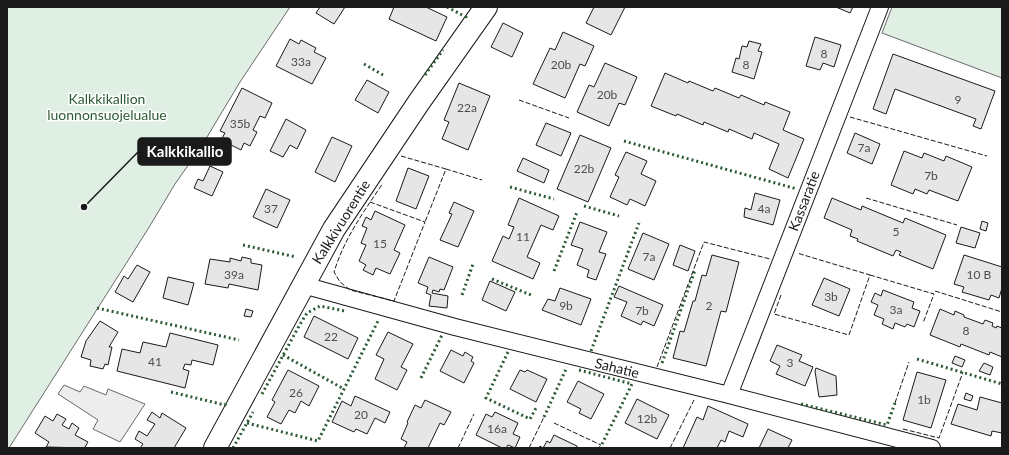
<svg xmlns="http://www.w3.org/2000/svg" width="1009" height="455" font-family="Lato,sans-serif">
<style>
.green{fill:#e0efe3;stroke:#6a6a6a}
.parking{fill:#ededed;stroke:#6a6a6a}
.building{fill:#e6e6e6;stroke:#1a1a1a}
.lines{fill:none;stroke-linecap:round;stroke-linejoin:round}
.street-casing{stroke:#1a1a1a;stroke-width:18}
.secondary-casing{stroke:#1a1a1a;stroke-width:24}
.street{stroke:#fff;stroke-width:16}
.secondary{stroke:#fff;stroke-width:22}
.hedge{stroke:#2b5a34;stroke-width:3;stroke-dasharray:2 3;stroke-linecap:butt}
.fence{stroke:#1a1a1a;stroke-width:1;stroke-dasharray:5 2;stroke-linecap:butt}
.labels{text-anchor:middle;stroke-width:3;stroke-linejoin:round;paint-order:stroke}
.number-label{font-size:12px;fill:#4d4d4d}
.park-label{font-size:14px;fill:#2b5a34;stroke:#fff}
.street-label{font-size:14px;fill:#1a1a1a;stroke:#fff}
.leader{fill:none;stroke:#1a1a1a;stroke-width:1.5}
.callout-dot{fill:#1a1a1a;stroke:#fff;stroke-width:1.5}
.callout{fill:#1a1a1a;stroke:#1a1a1a;stroke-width:1.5}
.callout-label{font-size:15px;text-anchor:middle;font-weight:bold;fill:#fff}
</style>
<rect width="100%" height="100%" fill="#fff"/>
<path class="green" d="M7 7H290L240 82 201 147 175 184 148 229 9 448H7Z
M892 7H1002V78L882 33Z"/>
<path class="parking" d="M64 385 80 392 84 386 106 395 108 389 145 404 120 442 93 429 98 420 58 394Z"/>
<path class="building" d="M320 7H345L334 24 316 13Z
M394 7H426L447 17 436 41 389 19Z
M594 7H625L611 35 586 23Z
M836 7H853L850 13Z
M503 23 523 33 512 57 491 47Z
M563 32 594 46 585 66 580 64 565 98 533 84 550 48 555 50Z
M815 37 841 45 834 67 823 63 820 70 806 66Z
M290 39 299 44 301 40 316 48 314 52 326 58 312 84 276 66Z
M749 41 761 44 758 51 762 52 754 79 732 72 736 58 739 59 742 46 747 47Z
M893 54 995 91 981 129 973 126 976 119 895 89 886 114 873 109Z
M605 63 637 77 625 105 619 103 609 126 577 112 589 85 594 87Z
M665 73 688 83 689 81 713 91 715 88 739 98 741 95 764 105 765 102 790 112 783 130 804 139 788 178 769 169 779 144 754 133 752 139 729 129 728 132 704 122 703 125 677 114 676 116 651 106Z
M367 80 389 92 378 113 355 100Z
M459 83 490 96 468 150 442 139 449 122 444 120Z
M242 88 272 103 265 118 260 116 253 130 257 132 250 146 244 143 241 150 221 140 225 133 220 131Z
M286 119 306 130 297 149 290 145 283 157 270 151Z
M546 123 571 133 561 156 536 145Z
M855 133 880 144 872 164 847 153Z
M580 135 611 148 588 202 557 189Z
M332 137 352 146 335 182 315 172Z
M904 151 922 158 924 153 944 161 946 156 972 167 958 201 929 190 927 194 915 189 913 194 891 185Z
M626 152 647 161 641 174 656 181 645 206 630 199 627 205 610 197 619 177 615 175Z
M523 158 549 170 544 183 517 171Z
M210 166 223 172 212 196 194 188 198 179 203 181Z
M408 168 429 176 416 209 396 201Z
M266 189 290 200 277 228 253 217Z
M755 193 780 200 773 225 744 217 745 208 751 210Z
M519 198 559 216 553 230 541 225 527 257 540 263 533 279 492 261 503 236 509 239 514 227 508 225Z
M832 198 861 210 862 206 903 223 905 218 946 235 933 269 899 255 901 252 896 250 893 256 857 241 858 239 850 236 852 230 824 218Z
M454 202 474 211 458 247 440 240 452 214 449 213Z
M375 211 405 225 394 250 400 253 390 274 376 268 373 275 363 270 366 265 359 261 366 245 361 243 367 228 362 226 366 217 371 220Z
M982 221 988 223 986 231 980 229Z
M580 222 607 232 599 252 606 254 596 280 587 277 589 270 577 265 583 249 571 245Z
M961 227 980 233 975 248 956 243Z
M643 233 669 244 654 280 628 269Z
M680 245 695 251 688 271 673 265Z
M712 255 739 262 726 312 721 311 706 366 673 358 680 331 684 332 693 301H695L702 275 706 276Z
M964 255 1002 267V288L999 298 991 295 989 300 962 292 964 287 954 284Z
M242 257 251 259V263L262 265 258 290 229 284 228 288 205 284 210 259 230 262V258L241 261Z
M429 257 453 267 444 290 440 289 439 292 433 290 432 293 448 296 447 308 429 306 431 295 426 293 428 287 418 283Z
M137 265 150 272 133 302 115 292 124 276 128 279Z
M168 277 194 283 188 305 163 298Z
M824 278 850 289 839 316 812 305Z
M490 281 515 292 506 311 482 300Z
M619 286 663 305 654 326 643 321 641 325 621 316 627 302 614 297Z
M560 288 591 299 581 325 542 310 548 299 555 301Z
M883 290 914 302 912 308 920 311 914 327 907 324 905 327 895 323 893 329 882 324 884 319 874 315 878 305 871 302 875 293 881 296Z
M246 309 253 311 251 317 244 316Z
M940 309 954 315 955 311 964 315V317L983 324 985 320 993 323 992 326 996 328 997 326 1002 328V357L990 352 989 355 961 344 960 347 930 335Z
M314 316 358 338 348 359 304 337Z
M100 321 118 332 109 347H112L108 365 105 364 103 369 90 366 91 360 81 357 86 341Z
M388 332 413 344 401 367 407 370 397 390 375 379 384 359 376 355Z
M170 333 218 345 213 365 192 360 191 365 185 364 183 369 189 371 185 388 117 371 122 349 140 353 143 342 166 347Z
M777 345 802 355 799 361 813 367 805 386 776 374 780 366 770 361Z
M451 350 463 356 465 352 473 357 471 361 474 363 464 383 440 371Z
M955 356 965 360 962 367 952 363Z
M984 363 993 367 990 375 979 371Z
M816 368 836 376 837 395 819 397 815 371Z
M288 370 319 386 309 406 301 401 295 413 289 410 281 424 267 417 275 402 272 400Z
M520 370 525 372 527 370 547 379 536 402 510 389Z
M917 372 946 380 931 428 903 420Z
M578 381 604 394 591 419 579 413 581 409 567 402Z
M966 393 973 396 971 401 964 399Z
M355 396 390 412 385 423 375 418 367 434 356 429 354 432 332 422 342 401 351 406Z
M980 397 1002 403V433L992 431 991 436 951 424 958 404 977 410Z
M637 399 669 415 657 439 625 423Z
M425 400 451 412 444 425 440 423 428 448H404L407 442 401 439 408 423 407 422 415 405 421 408Z
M708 406 748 424 743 437 729 431 725 442 721 440 717 448H683L697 417 703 420Z
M152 412 160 418 162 413 186 428 174 448H140L143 444 135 439 139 431 147 436 155 424 147 420Z
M495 412 518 423 513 434 520 437 515 448 508 445 506 448H502L476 435 486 414 492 417Z
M57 414 66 419 62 425 69 429 72 423 79 428 75 435 88 442 85 447 87 448 46 447 49 442 35 433 45 416 53 421Z
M768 429 792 440 788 448H759Z
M554 435 577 446V448H539L540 446 543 448 547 441 550 443Z"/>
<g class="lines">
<g class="street-casing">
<path id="street" d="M303 285 455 327 729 395 932 448
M729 395 880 7"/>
</g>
<g class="secondary-casing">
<path id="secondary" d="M215 448 334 229 419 102 486 7"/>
</g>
<use href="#street" class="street"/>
<use href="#secondary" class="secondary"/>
<path class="hedge" d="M447 7 466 17 464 19
M364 64 383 75
M425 75 443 50
M624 141 797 189
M510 187 554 199
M584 206 619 216
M243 245 296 257
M554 271 577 212
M492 279 531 295
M462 295 473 264
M97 308 239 340
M591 351 639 223
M508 352 486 398 530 419 536 408
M283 355 344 389
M917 359 1002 384
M662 363 695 270
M579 370 632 384 600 448
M421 378 442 335
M171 392 225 405 227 401
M262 394 299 326 307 313 320 306 345 311
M801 404 887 425 895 403
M544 417 567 367
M247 423 318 441 379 319
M233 448 253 412"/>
<path class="fence" d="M519 100 569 118
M850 117 987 156
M401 156 446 169 425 222
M446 169 482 180
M866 198 957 225
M370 202 425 222 394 301 350 290 340 282 334 272C345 237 363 213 383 183
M870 275 934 294 923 323
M935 291 1002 312
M781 295 774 314 849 335 870 275 797 253
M657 367 704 242 770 259
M895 403 909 362
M554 423 601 445
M903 429 939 438 963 372
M458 448 474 414
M529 448 544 417
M670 448 694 400"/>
</g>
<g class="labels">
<g class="number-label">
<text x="824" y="58">8</text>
<text x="301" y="66">33a</text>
<text x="561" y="69">20b</text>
<text x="746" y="69">8</text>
<text x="607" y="99">20b</text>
<text x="958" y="104">9</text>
<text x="467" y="112">22a</text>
<text x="240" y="128">35b</text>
<text x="864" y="152">7a</text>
<text x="584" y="173">22b</text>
<text x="931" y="180">7b</text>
<text x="271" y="213">37</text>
<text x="764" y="213">4a</text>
<text x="896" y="236">5</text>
<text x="523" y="241">11</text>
<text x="380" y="248">15</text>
<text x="649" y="261">7a</text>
<text x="234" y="279">39a</text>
<text x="979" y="279">10 B</text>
<text x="831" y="301">3b</text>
<text x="566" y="310">9b</text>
<text x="709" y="310">2</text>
<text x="896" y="314">3a</text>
<text x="642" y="315">7b</text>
<text x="966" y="335">8</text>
<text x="331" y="341">22</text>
<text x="155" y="366">41</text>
<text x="790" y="367">3</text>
<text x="296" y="397">26</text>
<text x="924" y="404">1b</text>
<text x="361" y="419">20</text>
<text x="647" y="423">12b</text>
<text x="497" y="433">16a</text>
</g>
<g class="park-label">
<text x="107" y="104">Kalkkikallion<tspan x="107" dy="16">luonnonsuojelualue</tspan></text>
</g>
<g class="street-label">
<text transform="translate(804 201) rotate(-69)" y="5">Kassaratie</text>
<text transform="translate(341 222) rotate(-58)" y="5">Kalkkivuorentie</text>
<text transform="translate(617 368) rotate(14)" y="5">Sahatie</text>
</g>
</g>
<path class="leader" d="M84 207L138 152"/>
<circle class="callout-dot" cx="84" cy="207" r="4"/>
<rect class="callout" x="138" y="138" width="93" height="27" rx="4"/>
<g class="callout-label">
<text x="185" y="157">Kalkkikallio</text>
</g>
<rect width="1009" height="455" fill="none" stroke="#1a1a1a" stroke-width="16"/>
</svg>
